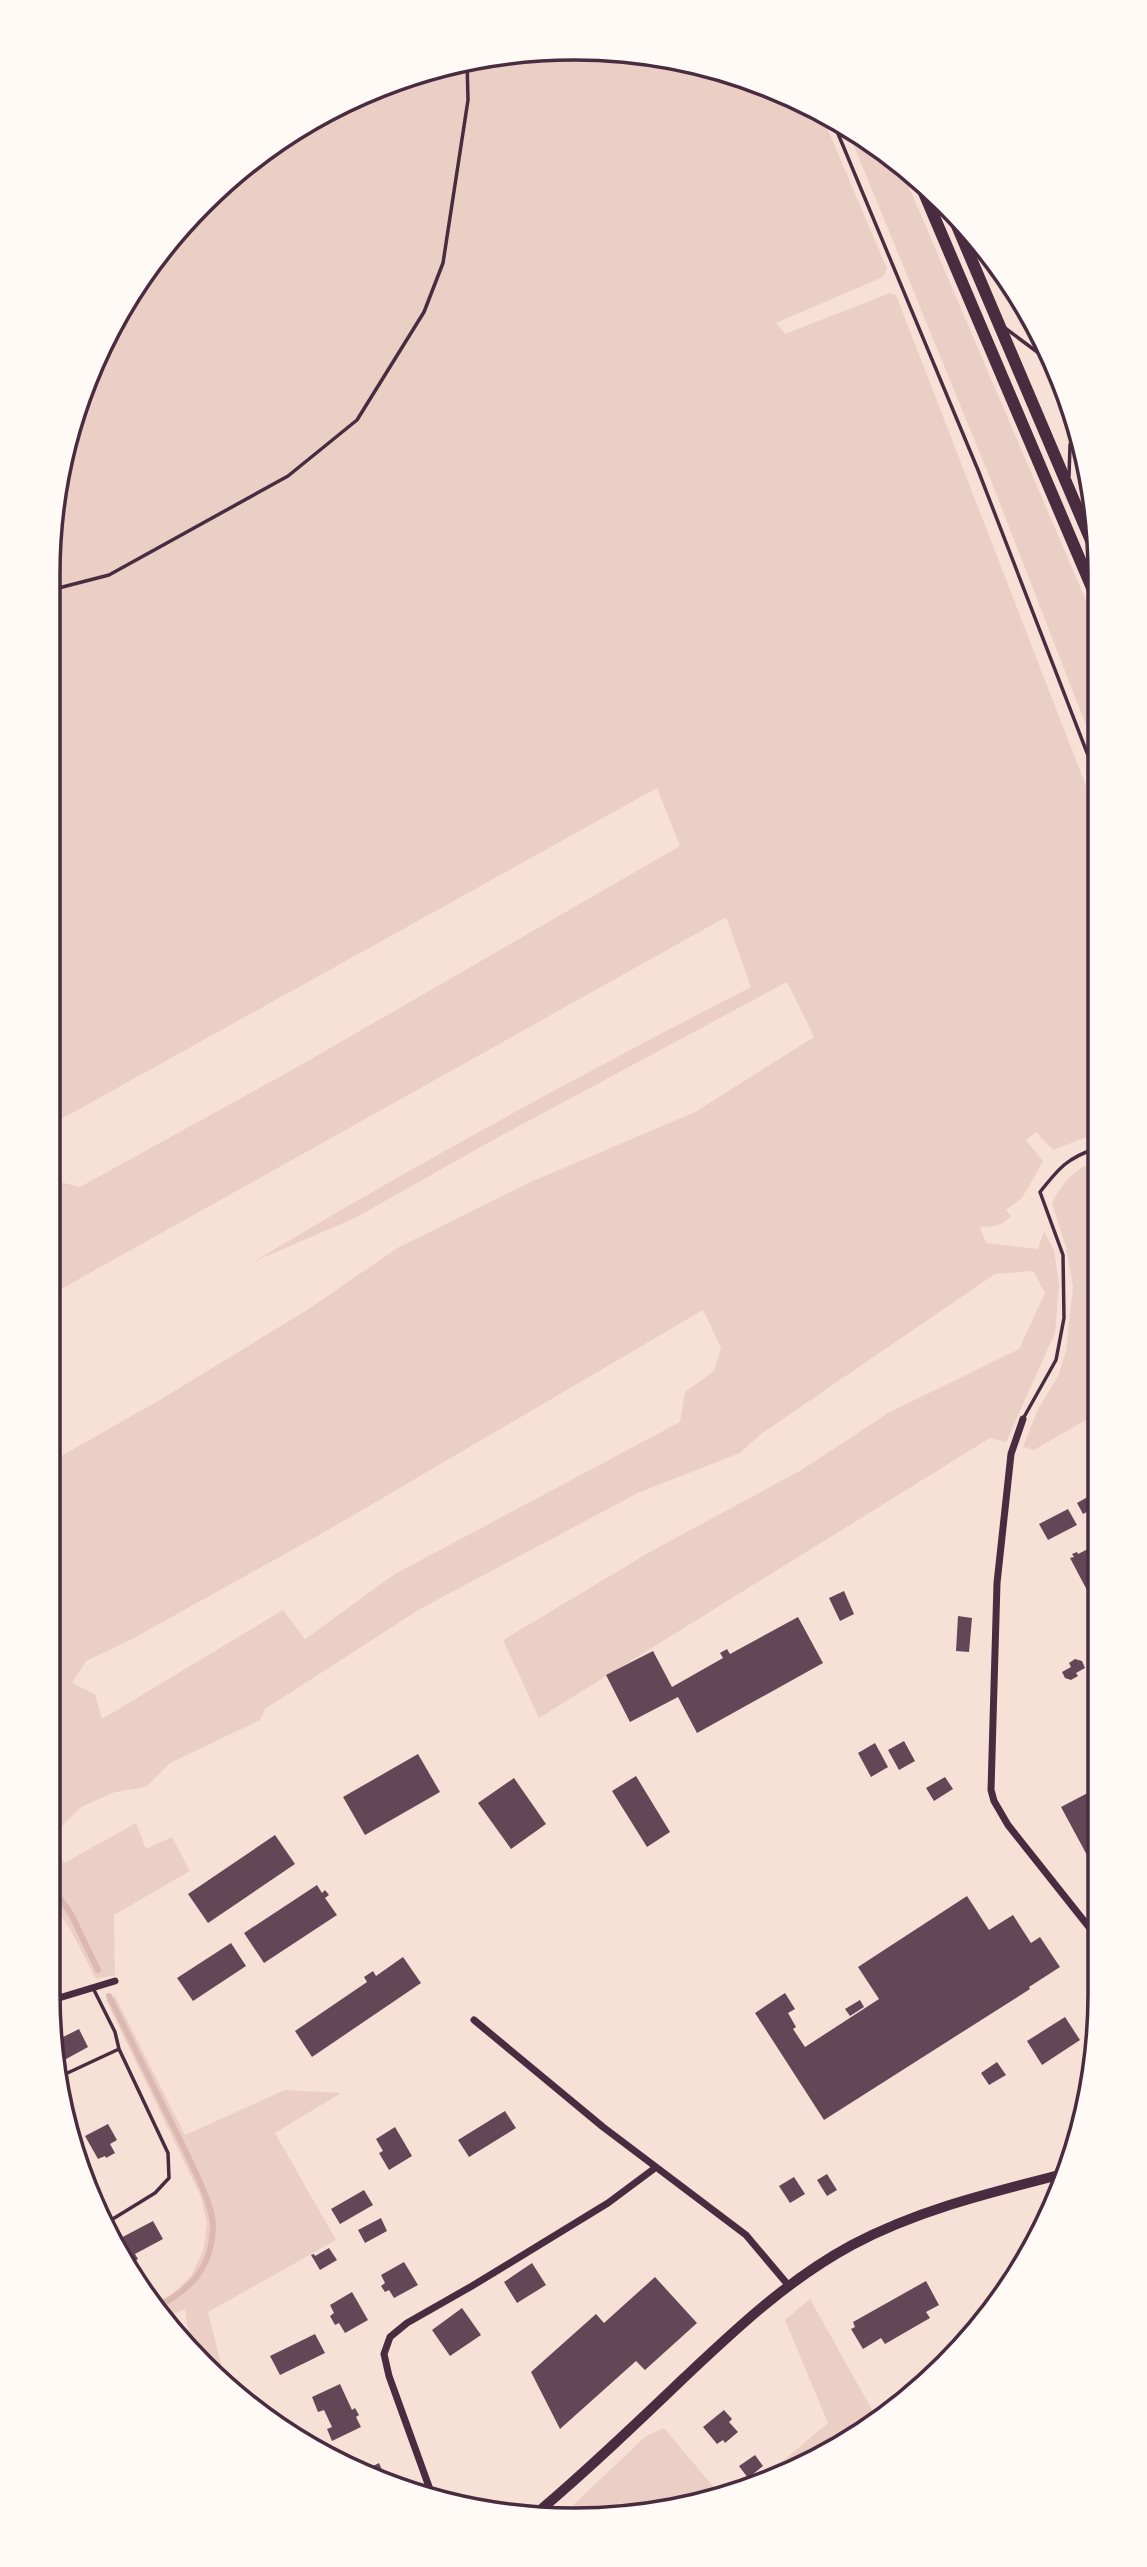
<svg xmlns="http://www.w3.org/2000/svg" width="1147" height="2567" font-family="Lora,serif">
<style>
.green{fill:#ebcfc5;fill-rule:evenodd}
.lines{fill:none;stroke-linecap:round;stroke-linejoin:round}
.stream{stroke:#dcb8b0;stroke-width:6}
.building{fill:#644757}
.path{stroke:#4a2c40;stroke-width:3.5}
.service{stroke:#4a2c40;stroke-width:3.5}
.minor{stroke:#4a2c40;stroke-width:7}
.tertiary{stroke:#4a2c40;stroke-width:10}
.primary{stroke:#4a2c40;stroke-width:12}
.rim{fill:none;stroke:#4a2c40;stroke-width:3.5}
</style>
<rect width="100%" height="100%" fill="#f7e1d7"/>
<path class="green" d="M539 48 643 52 743 75 823 118 887 269 883 277 776 323 785 334 890 293 896 295 1096 812 1097 1133 1053 1150 1036 1132 1026 1140 1043 1161 1022 1198 1006 1210 1011 1216C1002 1227 993 1226 980 1227L986 1243 1038 1249 1044 1231 1054 1250 1059 1284 1055 1333 1006 1442 990 1438 539 1718 503 1640 648 1553 803 1469 888 1413 1019 1349 1045 1293 1033 1271 995 1274 761 1434 740 1453 638 1493 420 1609 265 1709 260 1720 170 1763 146 1787 115 1792 81 1807 50 1838 64 1863 136 1823 146 1849 172 1837 190 1871 114 1915 115 1975 96 1979 69 1927 47 1896V1464L158 1401 307 1310 399 1247 533 1181 695 1112 814 1037 787 982 493 1140 355 1218 253 1262C416 1164 582 1074 751 987L726 917 47 1297V1185L64 1183 80 1187 292 1070 680 846 657 788 47 1127V573L75 404 118 310 178 226 253 156 341 101 438 65ZM703 1310 721 1348 714 1371 685 1392 680 1422 395 1574 305 1639 283 1610 102 1719 95 1694 72 1683 86 1661 134 1638 328 1530Z
M848 131 897 159 1096 624V751L990 478Z
M992 254 1046 349 1020 318Z
M1094 1162 1097 1165 1098 1413 1034 1450 1023 1447 1038 1409 1058 1376 1066 1351 1073 1287 1066 1247 1052 1203C1062 1184 1073 1170 1094 1162Z
M115 1996 185 2135 285 2090 341 2093 275 2133 336 2240 208 2312 222 2368 213 2370C191 2351 189 2337 185 2309L162 2319 152 2304 172 2294 191 2276 203 2251 207 2225 201 2197 106 2000Z
M810 2299 876 2417 836 2449 752 2487 828 2423 785 2320Z
M664 2428 722 2497 643 2515 570 2513 573 2505 646 2436Z"/>
<g class="lines">
<path class="stream" d="M52 1887 71 1914 98 1970
M109 1996C132 2043 155 2090 178 2136 188 2157 213 2204 213 2226 212 2269 190 2290 155 2308"/>
</g>
<path class="building" d="M1098 1491V1506L1083 1514 1077 1503Z
M1068 1509 1077 1525 1048 1540 1039 1524Z
M1098 1544 1099 1587 1088 1592 1070 1558 1074 1557 1072 1554 1077 1552 1078 1554Z
M844 1591 854 1614 840 1621 829 1598Z
M958 1616 972 1618 969 1652 956 1651Z
M798 1617 823 1663 697 1733 678 1697 630 1722 606 1675 653 1651 672 1687 723 1658 720 1653 727 1649 730 1654Z
M1075 1659 1082 1661 1085 1668 1076 1673 1078 1676 1071 1680 1065 1678 1062 1672 1071 1667 1069 1663Z
M904 1741 915 1761 899 1770 888 1750Z
M875 1743 888 1767 871 1777 858 1753Z
M418 1754 440 1792 365 1835 343 1797Z
M636 1776 670 1832 647 1847 612 1791Z
M945 1777 953 1789 934 1801 926 1788Z
M514 1778 546 1824 511 1849 478 1803Z
M1099 1787V1867L1095 1870 1061 1807Z
M275 1835 295 1864 208 1923 188 1894Z
M317 1885 322 1893 325 1890 329 1895 325 1898 337 1915 264 1963 244 1933Z
M967 1896 989 1930 1013 1915 1031 1943 1040 1937 1060 1967 1029 1987 1030 1989 824 2120 755 2013 785 1993 795 2009 788 2013 796 2027 793 2029 805 2047 879 1999 858 1967Z
M47 1935 61 1955 47 1965Z
M231 1943 246 1966 193 2001 177 1978Z
M403 1957 421 1983 312 2057 295 2031 367 1982 364 1977 373 1971 376 1976Z
M860 2000 864 2007 850 2016 845 2009Z
M1065 2017 1080 2040 1042 2065 1027 2041Z
M79 2029 88 2047 59 2063 55 2041Z
M997 2062 1006 2075 989 2085 981 2073Z
M505 2111 516 2128 469 2157 458 2140Z
M108 2124 117 2140 110 2144 115 2153 106 2158 105 2156 98 2159 85 2136Z
M395 2127 412 2156 389 2170 379 2153 383 2151 376 2139Z
M827 2174 837 2190 827 2196 817 2180Z
M794 2177 805 2194 790 2203 779 2186Z
M364 2190 373 2205 340 2224 331 2209Z
M381 2218 387 2231 365 2243 358 2230Z
M153 2221 163 2239 135 2254 138 2259 132 2263 129 2257 125 2259 115 2241Z
M329 2248 337 2260 320 2270 311 2255 314 2254 315 2256Z
M404 2262 418 2285 394 2298 389 2290 385 2292 381 2286 385 2283 381 2275Z
M532 2263 546 2285 517 2303 504 2282Z
M655 2277 697 2323 645 2370 636 2361 560 2429 531 2372 596 2314 604 2323Z
M926 2281 939 2305 926 2312 930 2318 885 2344 881 2338 863 2349 851 2329 855 2327 853 2322Z
M352 2292 368 2320 345 2333 339 2323 335 2325 330 2316 334 2313 330 2305Z
M462 2308 481 2335 450 2356 432 2330Z
M315 2334 325 2353 280 2375 270 2356Z
M340 2384 352 2410 355 2408 359 2415 356 2417 361 2427 332 2441 327 2429 332 2427 324 2410 318 2412 312 2397Z
M724 2410 732 2419 729 2422 738 2432 725 2443 723 2440 717 2444 703 2427Z
M323 2447 328 2456 314 2451Z
M340 2453 345 2462 332 2457Z
M755 2455 763 2466 748 2478 739 2466Z
M379 2463 385 2477 365 2470Z"/>
<g class="lines">
<path class="path" d="M47 591 109 575 288 476 357 420 424 312 443 263 468 100 467 60"/>
<path class="service" d="M834 124 978 470 1096 776
M1005 328 1056 366
M1069 476 1070 445 1075 429
M1024 1417 1056 1360 1064 1318 1063 1255 1040 1192C1059 1168 1067 1158 1097 1148
M61 2076 119 2049 115 2032 93 1988
M103 2225 155 2193 169 2178 168 2153 119 2049"/>
<path class="minor" d="M1023 1419 1011 1454 997 1583 991 1790 994 1801 1008 1825 1100 1941
M49 2001 115 1981
M474 2020 603 2127 746 2235 789 2286
M432 2495 389 2376 384 2354 390 2337 407 2323 472 2286 608 2203 655 2168"/>
<path class="tertiary" d="M538 2512C589 2469 638 2422 686 2376 738 2327 789 2279 852 2245 920 2209 993 2192 1067 2173"/>
<path class="primary" d="M919 181 1095 595
M952 214 1095 550"/>
</g>
<path d="M0 0H1147V2567H0ZM574 60H574A514 514 0 0 1 1088 574V1994A514 514 0 0 1 574 2508H574A514 514 0 0 1 60 1994V574A514 514 0 0 1 574 60Z" fill="#fffaf5" fill-rule="evenodd"/>
<path class="rim" d="M574 60H574A514 514 0 0 1 1088 574V1994A514 514 0 0 1 574 2508H574A514 514 0 0 1 60 1994V574A514 514 0 0 1 574 60Z"/>
</svg>
